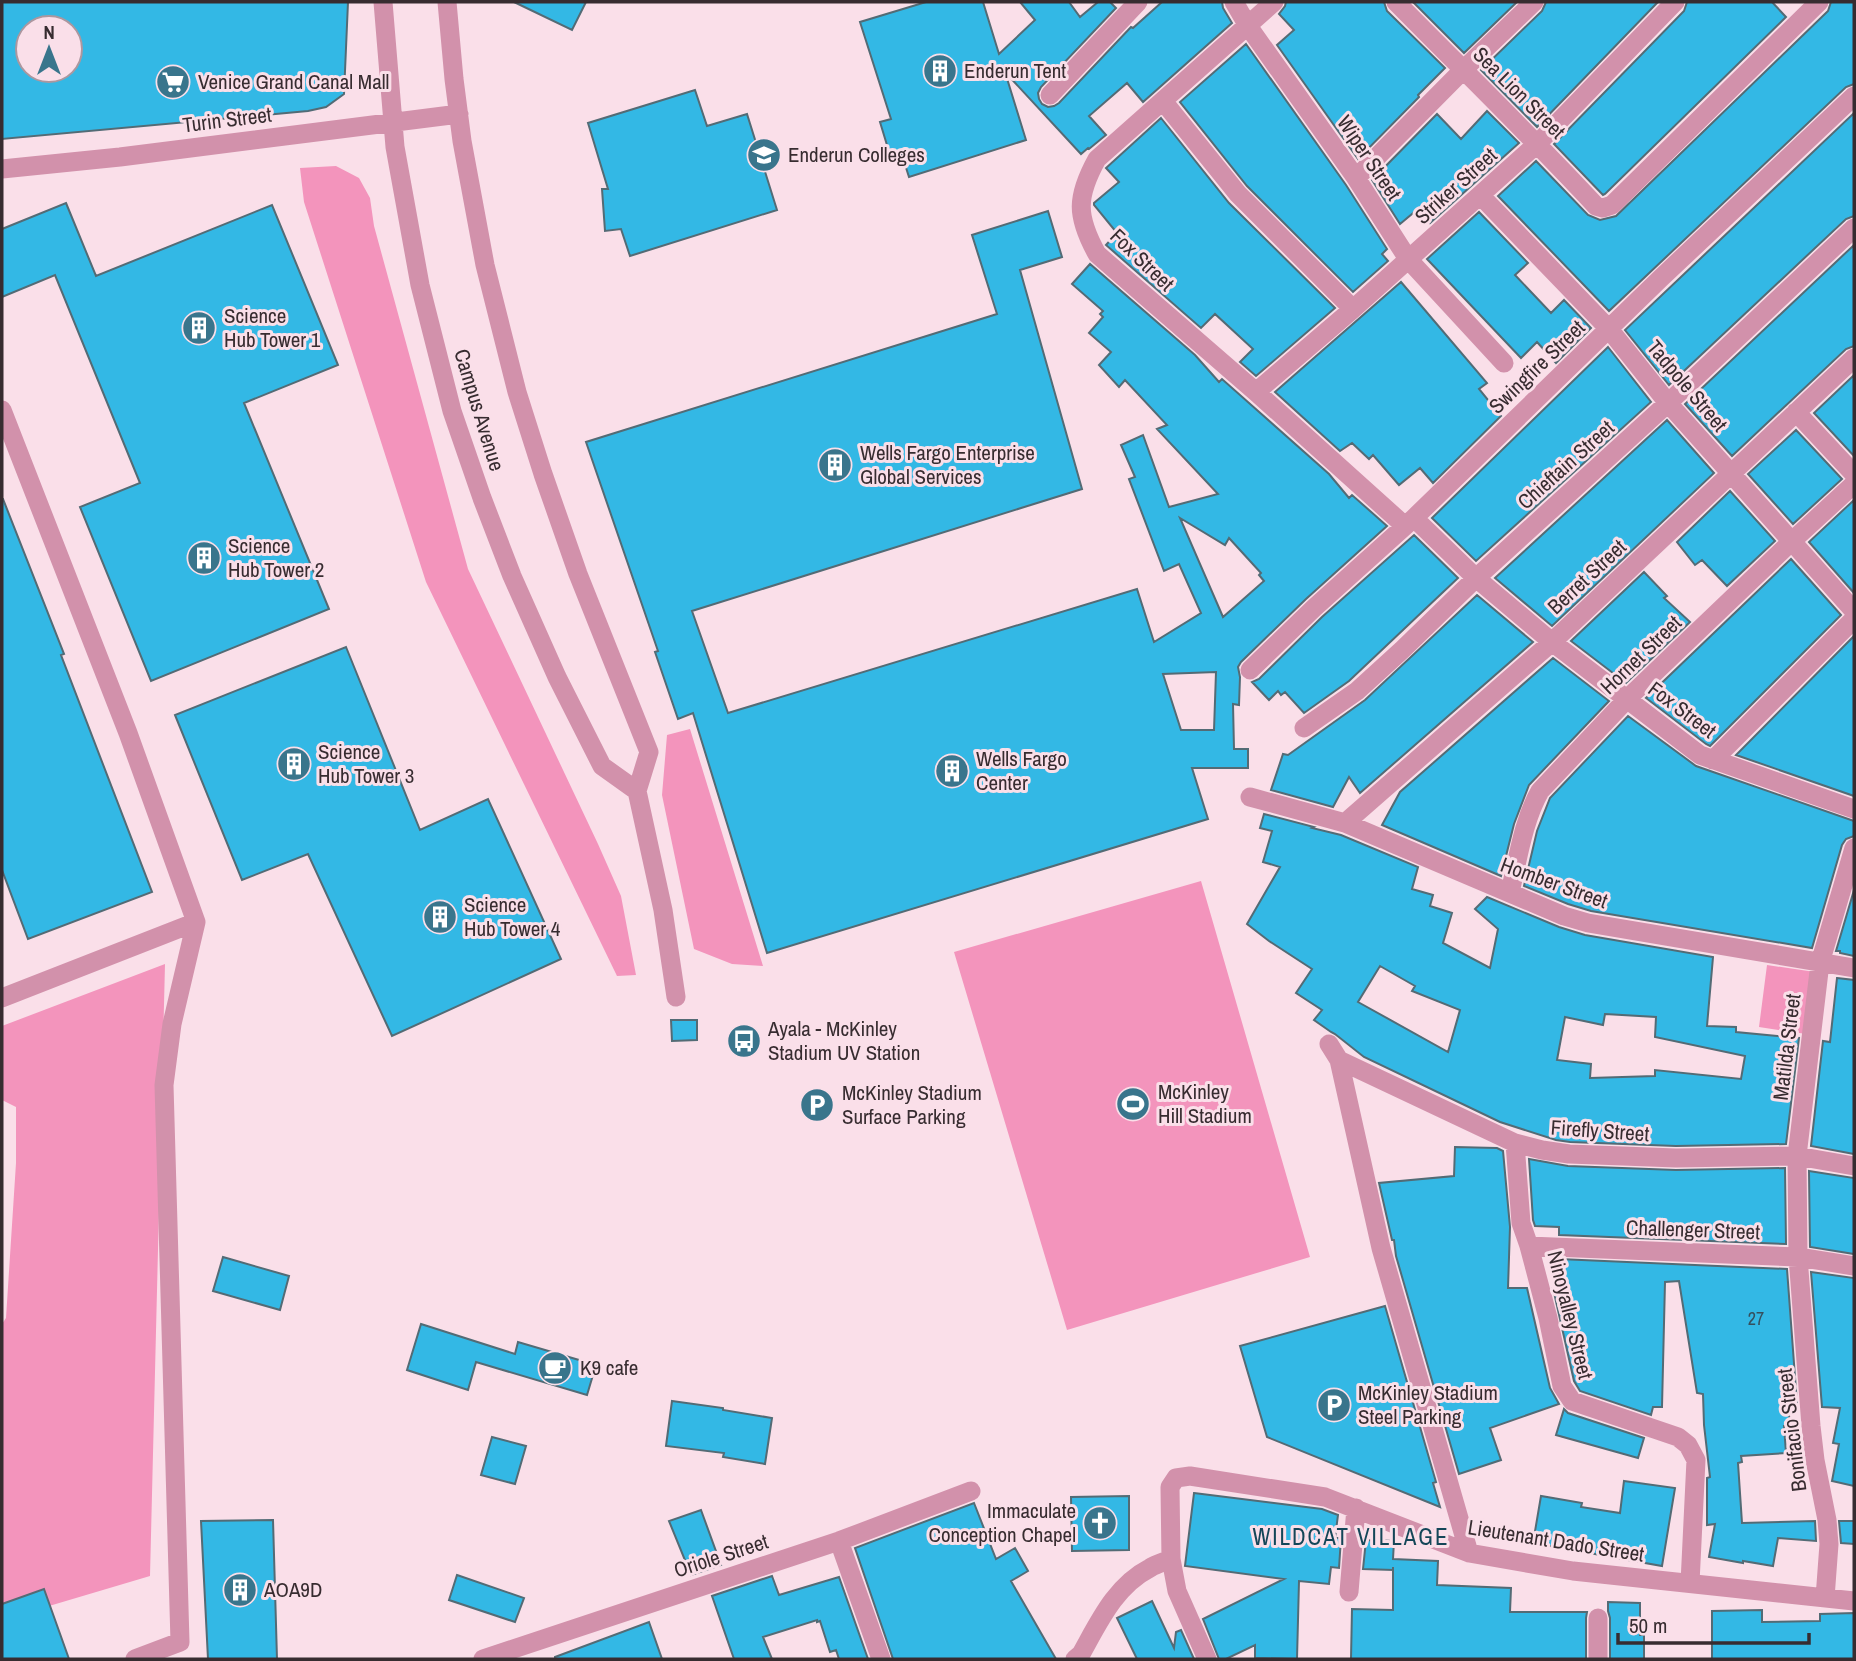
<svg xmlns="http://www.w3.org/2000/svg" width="1856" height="1661" font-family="'Archivo Narrow',sans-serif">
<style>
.green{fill:#f394bc}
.building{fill:#33b8e5;stroke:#536b75;stroke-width:2;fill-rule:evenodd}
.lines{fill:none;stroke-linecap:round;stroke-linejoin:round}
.minor{stroke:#d291ab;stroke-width:19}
.labels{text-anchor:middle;stroke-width:6;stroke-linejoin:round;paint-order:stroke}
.number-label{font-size:18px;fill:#364f5d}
.poi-label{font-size:21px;fill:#372c30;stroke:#fadfe9;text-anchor:start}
.street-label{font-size:21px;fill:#372c30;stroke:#fadfe9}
.neighbourhood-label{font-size:23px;letter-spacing:2px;fill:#144658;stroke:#fadfe9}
</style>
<rect width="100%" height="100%" fill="#fadfe9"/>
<path class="green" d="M336 166 359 178 370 198 374 226 468 569 598 844 621 896 636 975 617 976 426 582 304 202 300 168Z
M690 729 763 966 732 964 694 949 662 795 667 735Z
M1201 881 1310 1257 1067 1330 954 952Z
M165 964 150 1576 2 1620V1324L6 1318 16 1163V1107L2 1100V1026Z
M1767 965 1815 972 1806 1034 1759 1027Z"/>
<path class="building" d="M2 2H348L344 94 326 107 308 111 2 139ZM28 28H70V70H28Z
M514 2H586L572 30Z
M926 2H983L999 54 1035 20 1020 2H1069L1080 17 1098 2H1110L1116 8 1041 87 1038 93 1039 99 1042 104 1048 107 1054 106 1059 103 1131 27 1133 28 1162 2H1222L1223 8 1232 23 1143 102 1127 83 1089 116 1106 135 1089 149 1088 148 1081 154 1005 72 1026 140 909 177 901 152 890 155 880 122 891 119 860 22Z
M1286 2H1384L1387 11 1445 68 1418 95 1419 97 1358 159 1277 45 1294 30 1279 14 1285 6Z
M1413 2H1517L1464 53Z
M1546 2H1658L1537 127 1481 70 1542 11Z
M1687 2H1772L1786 17 1605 194 1603 195 1554 144 1684 11Z
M1831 2H1854V84L1846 87 1609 311 1498 196 1536 161 1588 215 1600 220 1616 216 1828 11Z
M1246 44 1346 185 1387 249 1382 254 1388 261 1353 292 1247 186 1180 102Z
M695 90 707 126 747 114 777 210 630 256 621 229 605 231 602 189H608L588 123Z
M1487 111 1519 143 1430 223 1418 209 1400 224 1372 180 1437 114 1461 139Z
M1854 113V216L1846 219 1669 385 1625 330Z
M1161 118 1229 203 1335 308 1256 376 1240 362 1253 349 1215 314 1201 328 1106 245 1117 233 1094 205V203L1119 182 1106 168Z
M66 203 96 276 272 205 338 365 244 403 329 609 151 681 80 507 140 483 55 275 2 297V229Z
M1048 211 1062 257 1020 270 1082 489 692 611 728 713 1137 589 1154 642 1201 613 1179 564 1164 571 1129 479 1135 477 1121 445 1143 435 1169 507 1218 494 1157 429 1167 425 1125 380 1119 387 1099 365 1111 352 1089 333 1103 317 1100 314 1103 311 1072 284 1090 264 1195 355 1219 382 1222 379 1329 474 1349 498 1352 495 1387 526 1306 599 1241 662 1238 667 1240 677 1239 705 1233 704 1234 749H1248V768H1192L1208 819 767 953 693 713 678 719 655 652 658 651 586 442 997 314 972 235ZM1180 518 1225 545 1229 538 1261 573 1259 575 1264 581 1223 617ZM1216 672 1214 730H1181L1163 674Z
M1479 212 1528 263 1515 275 1551 313 1564 300 1591 328 1556 363 1537 342 1521 358 1427 259Z
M1854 245V346L1846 349 1732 456 1685 404Z
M1401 282 1487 383 1479 389 1501 416 1433 483 1420 468 1399 485 1373 455 1369 459 1352 443 1340 451 1275 392Z
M1608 347 1651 402 1476 561 1432 518Z
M1854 375V456L1814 413Z
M1667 420 1714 473 1552 626 1495 578Z
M1796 430 1842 479 1793 524 1748 474Z
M1730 491 1775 541 1727 586 1702 560 1695 565 1677 542Z
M2 499H3L64 654 61 655 152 892 28 939 2 870Z
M1854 500V593L1809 542Z
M1414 535 1458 578 1349 681 1304 713 1285 692 1281 695 1278 691 1269 700 1252 682 1259 679 1322 617Z
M1791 559 1841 615 1710 746 1706 744 1646 698Z
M1644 572 1667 596 1664 598 1690 622 1626 683 1571 641Z
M1477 595 1533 642 1360 793 1349 777 1333 807 1271 790 1283 754 1288 755 1365 700Z
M1854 636V796L1736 755Z
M346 647 420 830 488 799 561 959 392 1036 308 854 242 880 175 715Z
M1553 658 1609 701 1529 785 1514 824 1501 876 1382 825 1400 792Z
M1628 716 1696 766 1854 821V836L1846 839 1842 845 1812 948 1591 911 1568 904 1524 886 1537 831 1550 798Z
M1264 814 1314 827 1312 828 1341 835 1418 867 1412 889 1433 895 1430 906 1452 913 1443 943 1490 968 1498 929 1475 909 1487 897 1559 927 1585 935 1713 957 1707 1026 1736 1027V1032L1799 1038 1786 1144 1676 1146 1570 1142 1556 1140 1500 1122 1364 1057 1335 1034 1331 1032 1314 1020 1322 1010 1296 993 1312 969 1269 941 1247 924 1280 867 1263 862 1272 831 1260 828ZM1380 966 1415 986 1412 991 1460 1010 1448 1052 1358 1002ZM1605 1014 1656 1017 1655 1037 1745 1056 1741 1079 1655 1070V1076L1590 1078 1591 1064 1557 1060 1565 1017 1603 1025Z
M1854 890V956L1840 953V951H1836Z
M1837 978 1854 980V1154L1811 1146 1823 1041 1830 1042Z
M671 1020H697V1040L672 1041Z
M1455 1147 1497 1148 1503 1151 1510 1227 1508 1288H1527L1550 1388 1559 1404 1490 1428 1501 1460 1459 1474 1396 1256 1394 1240H1392L1379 1183 1454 1176Z
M1529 1159 1568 1166 1676 1170 1785 1168 1786 1244 1559 1235V1227L1535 1226 1533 1220Z
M1809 1171 1854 1178V1254L1810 1247Z
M223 1257 289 1276 280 1310 213 1291Z
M1559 1259 1787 1269 1797 1404H1788L1790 1426H1784L1786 1453 1741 1456 1742 1462 1738 1463 1742 1523 1815 1521 1816 1541 1778 1538 1773 1566 1743 1561V1563L1709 1557 1715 1524 1707 1525V1478L1710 1477 1704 1425 1703 1394 1697 1393 1679 1281 1665 1282 1662 1407H1653L1651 1415 1580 1391 1574 1381 1553 1288H1558Z
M1811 1272 1854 1278V1486L1832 1481 1839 1444 1833 1443 1840 1408 1822 1407Z
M1385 1306 1436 1482 1433 1483 1440 1507 1267 1437 1240 1346Z
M421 1324 515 1354 518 1342 596 1365 587 1395 476 1362 468 1390 407 1370Z
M672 1401 723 1408V1410L772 1418 765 1464 723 1457 724 1453 666 1446Z
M1564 1409 1568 1413 1644 1438 1638 1458 1556 1435Z
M492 1437 526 1446 515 1484 481 1475Z
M1624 1481 1675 1488 1662 1566 1533 1543 1541 1496 1582 1503 1581 1507 1620 1513Z
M1194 1493 1322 1509 1338 1515 1335 1538H1341L1339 1568 1331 1567 1329 1584 1299 1581 1297 1659 1255 1658V1645L1226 1659H1219L1203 1619 1284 1579 1185 1566Z
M1129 1496V1550L1072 1551 1071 1497Z
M974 1503 996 1559 1015 1548 1028 1571 1011 1581 1056 1659H893L855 1548Z
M701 1510 721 1565 691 1575 669 1521Z
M273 1520 277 1659H208L201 1521Z
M1839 1521H1854V1544L1841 1543Z
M1366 1540 1394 1541 1393 1559 1438 1561 1437 1585 1511 1588 1510 1612H1587L1586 1618V1659H1351L1352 1609 1393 1610V1567V1570L1363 1569Z
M457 1575 524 1598 515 1622 449 1600Z
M772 1576 779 1595 839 1577 868 1659H839L836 1650 830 1652 820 1621 817 1622V1620L763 1637 772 1659H734L712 1596Z
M44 1589 69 1659H2V1604Z
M1152 1601 1174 1648 1176 1632 1181 1630 1194 1659H1137L1117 1618Z
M1608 1602 1640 1603V1635H1644V1659H1610V1618L1608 1611Z
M1762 1610V1622L1820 1621V1614L1854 1613V1659H1712V1611Z
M649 1622 662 1659H555V1657Z"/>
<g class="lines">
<path class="minor" d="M383 2 395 147 420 285 452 411 482 498 512 576 557 677 602 766 637 791
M447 2 454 79 462 141 485 265 517 392 543 474 578 574 649 752 637 791 663 910 676 997
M1234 2 1248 26 1356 178 1408 259 1504 363
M1274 2 1097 159C1076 197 1076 216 1097 254L1256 392 1405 526
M1396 2C1463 70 1531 136 1596 206L1603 208 1612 205 1819 2
M1050 95 1138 2
M1163 101 1238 194 1353 309
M2 169 120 157 459 114
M1356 178 1463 70 1534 2
M1480 195 1609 329 1668 403 1854 611
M1256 392 1353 309 1538 143 1675 2
M2 410 128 733 196 922 172 1024 164 1085 180 1642 135 1659
M1796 412 1854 474
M1414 518 1476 578 1552 642 1700 755 1854 809
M1250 670 1314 608 1414 518 1662 277 1854 96
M1304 728 1357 691 1402 650 1476 578 1668 403 1854 228
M1713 760 1854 619
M1250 797 1345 823 1564 916 1588 923 1854 968
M1345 823 1552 642 1854 358
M1510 892C1518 859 1523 821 1540 791L1628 698 1791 542 1854 484
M2 998 196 922
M1329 1044 1339 1060 1515 1143 1542 1150 1569 1154 1676 1158 1797 1156 1854 1166
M1339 1060 1381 1248 1469 1553
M1515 1143 1521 1223 1529 1246 1548 1318 1562 1386 1572 1401 1678 1437 1688 1445 1696 1460 1690 1583
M1529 1246 1798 1257 1854 1266
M839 1541 881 1659
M1349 1592 1356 1508
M1825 1598 1829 1544 1827 1520 1815 1460 1811 1426 1798 1257 1797 1156 1820 963 1854 848
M483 1659 839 1541 971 1491
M1075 1659 1081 1654C1099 1622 1115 1586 1150 1568 1156 1564 1164 1562 1171 1559
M1207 1659 1177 1591 1171 1559 1170 1487 1176 1478 1190 1476 1325 1497 1469 1553 1573 1571 1854 1601
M1598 1659V1618"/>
</g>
<defs>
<g id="building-disc" transform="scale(1.75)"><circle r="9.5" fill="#39758c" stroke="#fadfe9"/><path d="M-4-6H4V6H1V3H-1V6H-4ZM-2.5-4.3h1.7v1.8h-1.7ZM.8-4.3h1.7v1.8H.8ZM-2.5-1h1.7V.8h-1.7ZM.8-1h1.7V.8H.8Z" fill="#fff"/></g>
<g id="supermarket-disc" transform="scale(1.75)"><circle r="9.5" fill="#39758c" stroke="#fadfe9"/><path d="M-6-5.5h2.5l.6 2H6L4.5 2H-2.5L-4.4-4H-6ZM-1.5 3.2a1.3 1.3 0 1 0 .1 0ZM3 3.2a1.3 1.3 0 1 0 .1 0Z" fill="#fff"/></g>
<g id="university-disc" transform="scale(1.75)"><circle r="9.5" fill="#39758c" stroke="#fadfe9"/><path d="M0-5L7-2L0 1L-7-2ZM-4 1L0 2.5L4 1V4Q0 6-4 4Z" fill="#fff"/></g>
<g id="bus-disc" transform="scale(1.75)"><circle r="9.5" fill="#39758c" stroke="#fadfe9"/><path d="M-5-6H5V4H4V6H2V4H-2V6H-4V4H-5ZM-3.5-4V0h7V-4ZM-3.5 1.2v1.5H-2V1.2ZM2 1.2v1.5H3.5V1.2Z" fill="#fff"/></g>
<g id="stadium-disc" transform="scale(1.75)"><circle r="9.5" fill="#39758c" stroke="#fadfe9"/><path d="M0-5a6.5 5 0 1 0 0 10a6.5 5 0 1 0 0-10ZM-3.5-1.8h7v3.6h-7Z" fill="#fff"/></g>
<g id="parking-disc" transform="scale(1.75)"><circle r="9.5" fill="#39758c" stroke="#fadfe9"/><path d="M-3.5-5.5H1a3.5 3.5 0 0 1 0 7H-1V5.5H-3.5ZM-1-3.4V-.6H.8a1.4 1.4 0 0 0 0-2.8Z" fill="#fff"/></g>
<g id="cafe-disc" transform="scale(1.75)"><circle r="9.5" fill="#39758c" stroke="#fadfe9"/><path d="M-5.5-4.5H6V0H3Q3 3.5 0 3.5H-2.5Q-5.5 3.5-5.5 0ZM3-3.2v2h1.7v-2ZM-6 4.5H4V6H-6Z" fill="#fff"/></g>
<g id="church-disc" transform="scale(1.75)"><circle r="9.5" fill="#39758c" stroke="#fadfe9"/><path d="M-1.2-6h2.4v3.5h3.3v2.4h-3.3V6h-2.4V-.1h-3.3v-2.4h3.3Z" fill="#fff"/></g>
</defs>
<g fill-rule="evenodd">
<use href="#building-disc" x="940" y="71"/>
<use href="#supermarket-disc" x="173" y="82"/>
<use href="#university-disc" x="764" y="155"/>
<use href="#building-disc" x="199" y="328"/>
<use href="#building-disc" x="835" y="465"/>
<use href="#building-disc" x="204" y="558"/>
<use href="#building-disc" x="294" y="764"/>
<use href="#building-disc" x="952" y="771"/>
<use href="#building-disc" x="440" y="917"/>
<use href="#bus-disc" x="744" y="1041"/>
<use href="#stadium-disc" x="1133" y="1104"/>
<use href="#parking-disc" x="817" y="1105"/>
<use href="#cafe-disc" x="555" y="1368"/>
<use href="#parking-disc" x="1334" y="1405"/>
<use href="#church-disc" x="1100" y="1523"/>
<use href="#building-disc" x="240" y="1590"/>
</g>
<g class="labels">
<g class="number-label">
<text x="1756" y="1325">27</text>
</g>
<g class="poi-label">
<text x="964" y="78">Enderun Tent</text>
<text x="198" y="89">Venice Grand Canal Mall</text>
<text x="788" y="162">Enderun Colleges</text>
<text x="224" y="323">Science<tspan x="224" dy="24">Hub Tower 1</tspan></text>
<text x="860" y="460">Wells Fargo Enterprise<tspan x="860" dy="24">Global Services</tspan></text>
<text x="228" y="553">Science<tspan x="228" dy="24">Hub Tower 2</tspan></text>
<text x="318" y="759">Science<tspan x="318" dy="24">Hub Tower 3</tspan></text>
<text x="976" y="766">Wells Fargo<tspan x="976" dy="24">Center</tspan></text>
<text x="464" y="912">Science<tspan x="464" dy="24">Hub Tower 4</tspan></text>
<text x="768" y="1036">Ayala - McKinley<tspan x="768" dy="24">Stadium UV Station</tspan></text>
<text x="1158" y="1099">McKinley<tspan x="1158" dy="24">Hill Stadium</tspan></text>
<text x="842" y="1100">McKinley Stadium<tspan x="842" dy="24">Surface Parking</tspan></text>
<text x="580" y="1375">K9 cafe</text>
<text x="1358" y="1400">McKinley Stadium<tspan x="1358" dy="24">Steel Parking</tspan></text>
<text x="1076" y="1518" text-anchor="end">Immaculate<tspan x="1076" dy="24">Conception Chapel</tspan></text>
<text x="264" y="1597">AOA9D</text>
</g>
<g class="street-label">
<text transform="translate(1519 93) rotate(45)" y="7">Sea Lion Street</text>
<text transform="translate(227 120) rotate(-7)" y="7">Turin Street</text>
<text transform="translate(1369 158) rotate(56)" y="7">Wiper Street</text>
<text transform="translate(1456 186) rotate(-42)" y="7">Striker Street</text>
<text transform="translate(1142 260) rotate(44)" y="7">Fox Street</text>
<text transform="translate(1537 367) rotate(-44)" y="7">Swingfire Street</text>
<text transform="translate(1687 386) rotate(50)" y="7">Tadpole Street</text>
<text transform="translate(479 410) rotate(73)" y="7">Campus Avenue</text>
<text transform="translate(1566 465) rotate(-42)" y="7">Chieftain Street</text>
<text transform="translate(1587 577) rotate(-43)" y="7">Berret Street</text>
<text transform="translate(1641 655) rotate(-44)" y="7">Hornet Street</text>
<text transform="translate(1682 710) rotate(37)" y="7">Fox Street</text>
<text transform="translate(1554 883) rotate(20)" y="7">Homber Street</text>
<text transform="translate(1787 1047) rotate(-83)" y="7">Matilda Street</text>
<text transform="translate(1600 1131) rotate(4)" y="7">Firefly Street</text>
<text transform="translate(1693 1230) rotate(2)" y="7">Challenger Street</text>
<text transform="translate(1570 1315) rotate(76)" y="7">Ninoyalley Street</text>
<text transform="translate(1792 1430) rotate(-97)" y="7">Bonifacio Street</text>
<text transform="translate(1556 1541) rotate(9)" y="7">Lieutenant Dado Street</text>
<text transform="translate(721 1556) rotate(-18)" y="7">Oriole Street</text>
</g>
<g class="neighbourhood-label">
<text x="1351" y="1545">WILDCAT VILLAGE</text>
</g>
</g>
<rect width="1856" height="1661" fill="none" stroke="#372c30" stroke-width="7"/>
<g transform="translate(49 49)"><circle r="33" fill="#fadfe9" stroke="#ac979f" stroke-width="2"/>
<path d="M0-5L12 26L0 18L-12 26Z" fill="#39758c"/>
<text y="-10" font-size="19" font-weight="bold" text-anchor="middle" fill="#372c30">N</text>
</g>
<path d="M1618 1633v10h191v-10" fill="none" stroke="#372c30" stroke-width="3.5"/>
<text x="1629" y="1633" font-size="21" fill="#372c30" stroke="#fadfe9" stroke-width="5" paint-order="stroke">50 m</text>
</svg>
